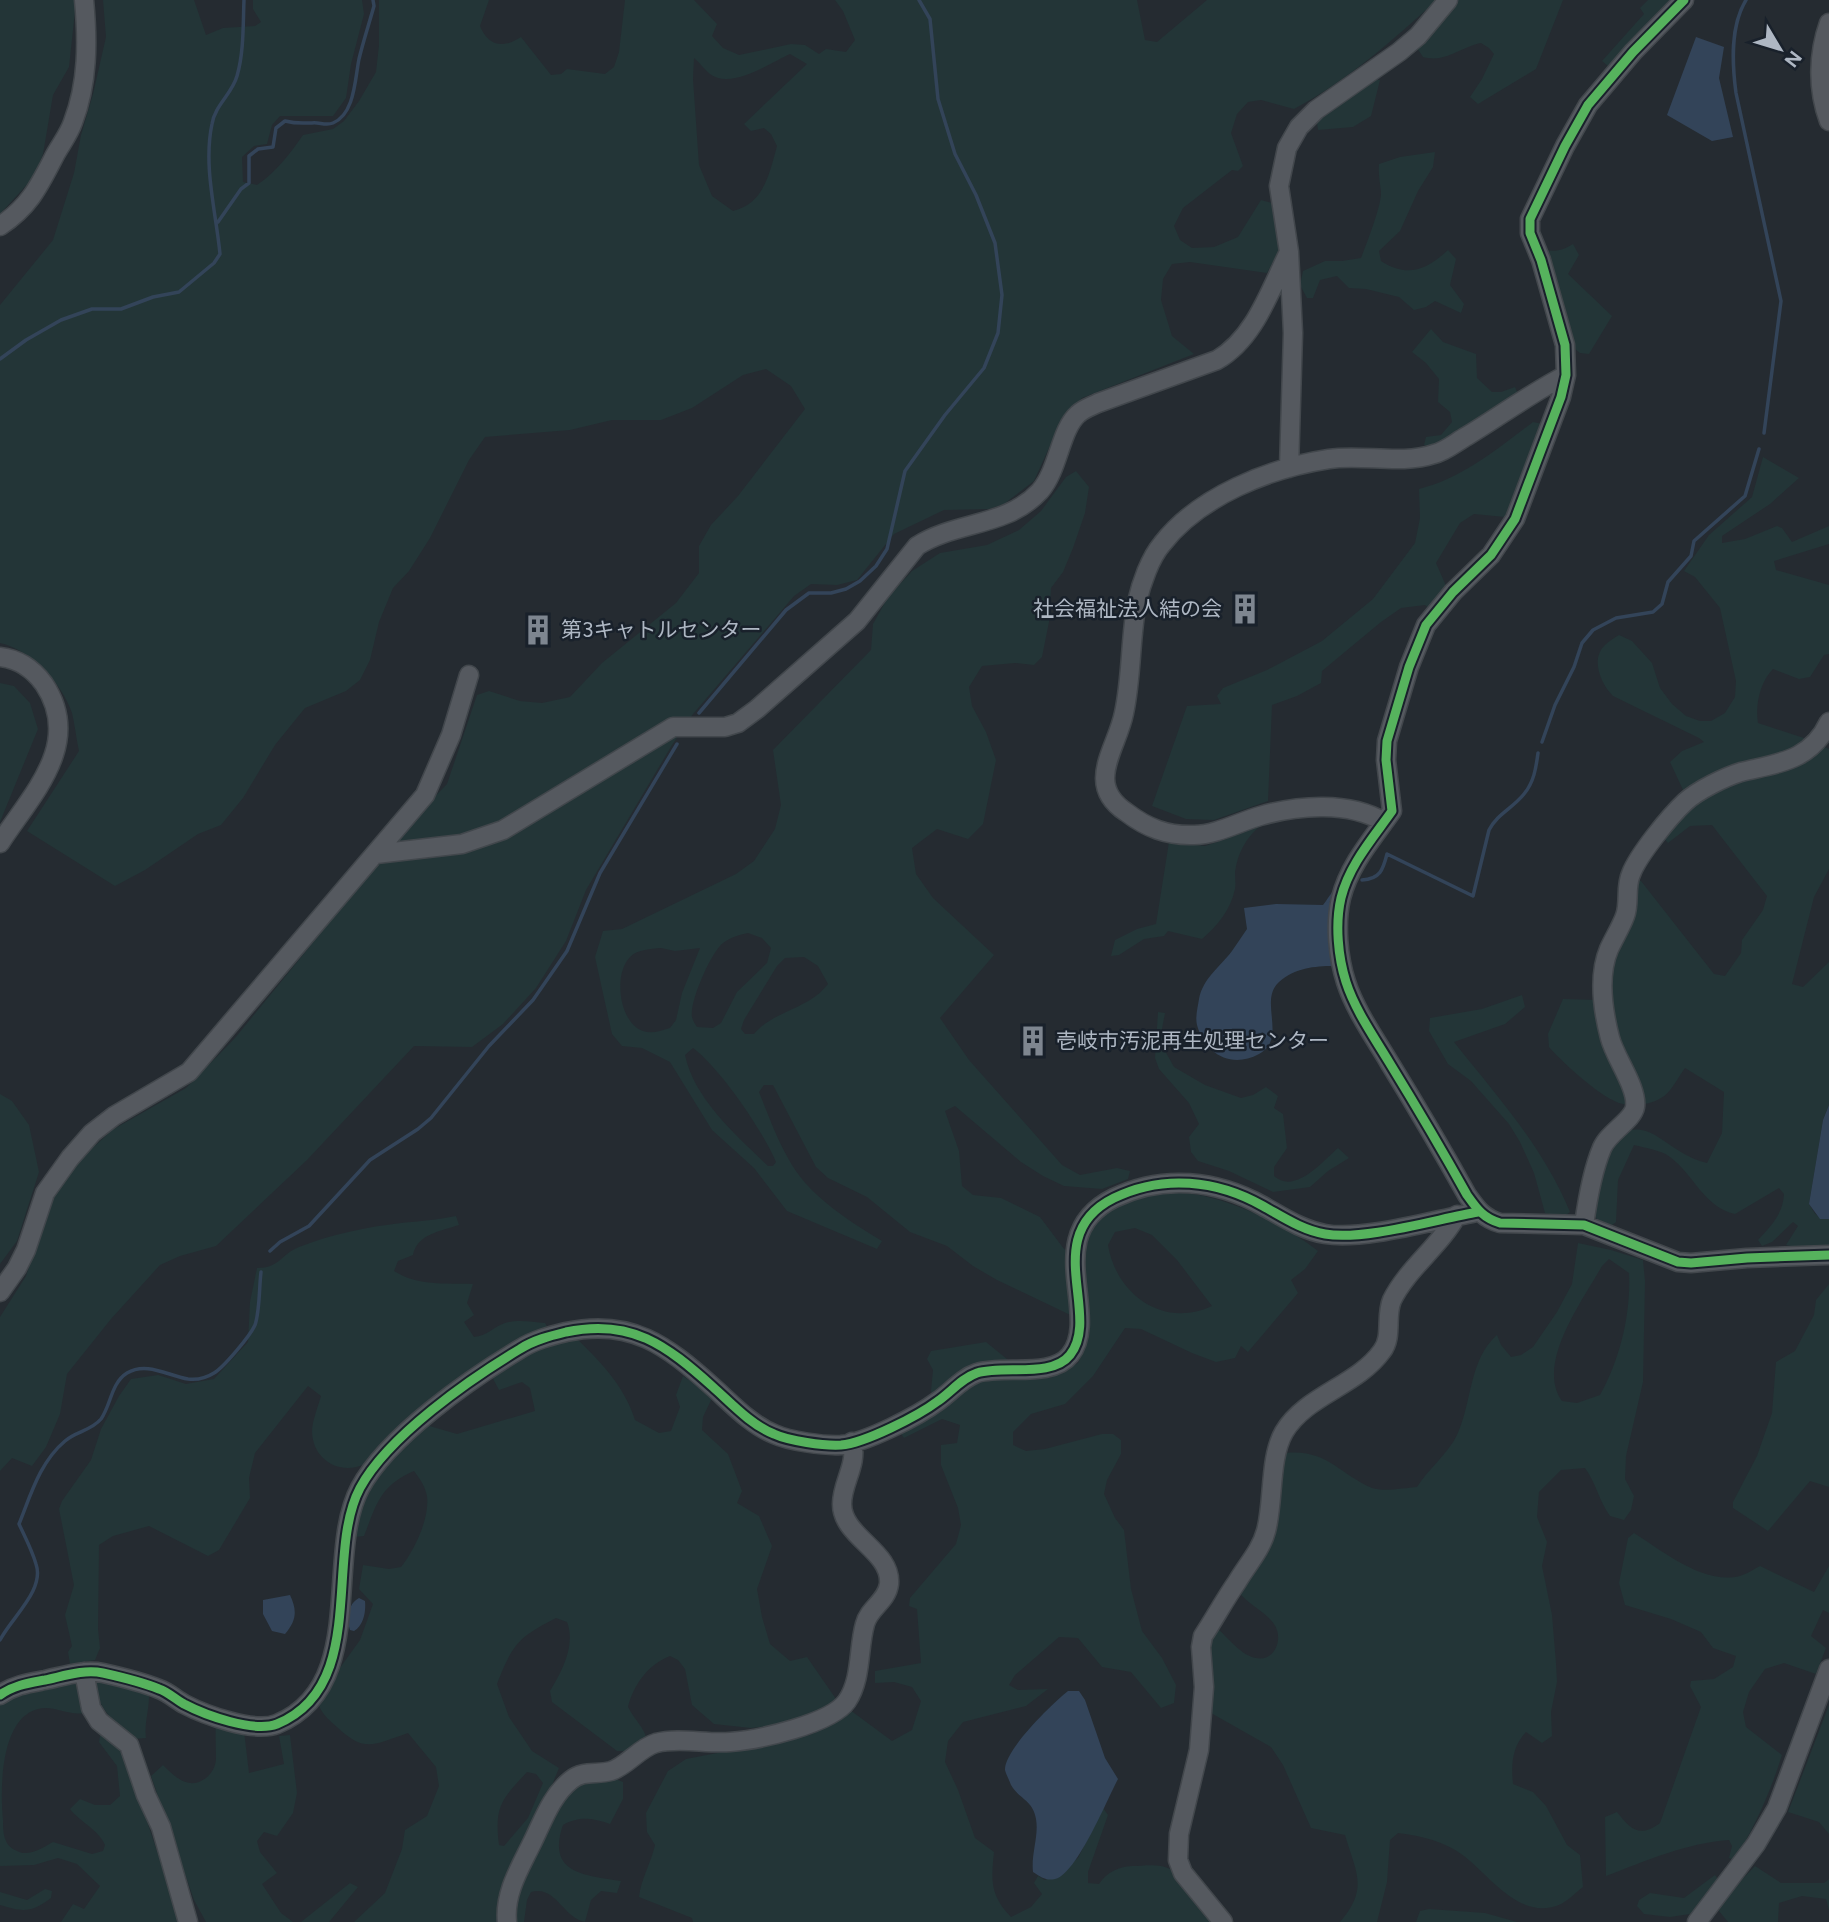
<svg xmlns="http://www.w3.org/2000/svg" width="1829" height="1922" font-family="Figtree,'Noto Sans JP',sans-serif">
<style>
.green{fill:#233537;fill-rule:evenodd}
.water{fill:#334459}
.lines{fill:none;stroke-linecap:round;stroke-linejoin:round}
.stream{stroke:#334459;stroke-width:3.5}
.minor-casing{stroke:#42474c;stroke-width:21}
.minor{stroke:#55595f;stroke-width:18}
.cycleway-casing{stroke:#19212b;stroke-width:13}
.cycleway{stroke:#56b35d;stroke-width:9}
.labels{text-anchor:middle;stroke-width:5;stroke-linejoin:round;paint-order:stroke}
.poi-label{font-size:21px;fill:#aeb7c3;stroke:#19212b;text-anchor:start}
</style>
<rect width="100%" height="100%" fill="#252b31"/>
<path class="green" d="M0 0H76V2L69 67 53 95 43 154 34 177 0 214Z
M103 0H194L206 35 223 28 255 26 261 22 253 9V0H362L364 14 351 64 346 98 333 116H280L272 125 267 144 254 146 242 157 243 182 257 185C276 172 290 154 303 135L333 129 344 121 359 101 376 72 379 45V0H489L480 26C488 46 503 49 521 37L551 75 561 74 567 69 605 74 614 67 619 52 625 0H694L717 24 712 36 723 48 739 55 791 44 805 45 819 54 826 49 846 52 855 40 843 11 835 0H1137L1145 40 1157 42 1207 0H1437C1393 40 1347 81 1294 109L1261 100 1248 102 1237 114 1231 133 1243 166 1238 171 1232 170 1183 208 1174 226 1180 240 1192 248 1214 247 1238 237 1261 200 1272 203 1282 245 1267 273 1190 262 1172 264 1163 279 1161 300 1172 336 1194 354 1082 398 1063 417 1034 481 1004 504 989 509 944 510 894 534 857 580 837 585 811 584 794 596 693 714 672 745 586 890 566 941 536 988 503 1024 472 1047 414 1046 307 1160 216 1246 180 1256 160 1265 111 1319 67 1374 60 1414 46 1447 32 1466 12 1458 0 1471V1317L26 1276 52 1195 71 1168 112 1130 186 1088 235 1038 418 814 447 784 477 695 489 691 520 701 542 703 570 697 602 663 676 603 699 573V546L711 525 738 496 805 409 791 386 766 369 743 375 692 408 661 420H612L570 430 485 437 469 460 430 538 409 571 393 588 379 622 370 660 360 680 346 691 305 708 275 745 243 798 221 825 198 834 145 870 115 886 27 831 79 751C76 738 75 725 72 713 62 683 31 650 0 643V305L53 240 74 173 81 135 93 94 106 37ZM790 54 807 64 744 124 751 131 764 128 771 134 777 146C769 175 764 203 733 211L712 196 699 165 693 79 694 58C700 63 705 70 710 74 731 90 770 63 790 54Z
M1457 0H1563L1536 69 1478 104 1470 97 1482 79 1494 54 1489 48 1481 43C1458 48 1446 63 1423 57L1417 48Z
M1648 0H1675L1608 66 1602 61 1644 14 1640 8Z
M1373 80H1380L1371 116 1353 127 1318 130 1317 122Z
M1435 152 1433 167 1418 191 1400 231 1379 251 1381 261C1407 278 1427 270 1448 250L1456 259 1450 285 1464 304 1461 313 1435 301 1426 307 1414 310 1399 297 1366 289 1349 288 1337 276 1320 280 1313 298H1307L1300 285 1303 271 1325 261H1342L1361 258C1366 245 1382 204 1381 192 1380 182 1378 174 1379 164L1400 157Z
M1573 244 1579 255 1568 274 1612 316 1589 354 1580 353 1574 348 1544 249C1555 253 1563 250 1573 244Z
M1431 329 1443 342 1476 354 1477 378 1492 392H1501L1515 387 1518 394C1499 407 1444 451 1424 445L1426 437 1441 435 1452 422 1450 412 1438 402 1439 379 1426 363 1412 352Z
M1533 422 1543 424 1517 496 1505 517 1474 514 1460 523 1436 563 1447 588 1430 609 1425 605 1401 608 1381 622 1322 671 1321 683 1297 696 1272 705 1268 801 1214 820 1186 819 1152 806 1187 706 1221 704 1217 696 1223 688 1267 670 1322 641 1373 599 1415 543 1420 518 1419 489C1463 478 1497 449 1533 422Z
M1763 457 1799 478 1770 504 1722 536V543L1745 539 1777 526 1782 528 1792 542 1829 526V544L1774 561 1776 570 1829 585V654L1824 655 1810 677 1799 679 1773 669C1760 682 1755 705 1758 723L1810 740 1829 749V869L1814 897 1792 984 1803 987 1829 962V1105L1823 1120 1809 1204C1815 1214 1817 1219 1829 1219V1247L1800 1248 1786 1245 1798 1226 1793 1222 1772 1242 1762 1246 1758 1240C1771 1226 1783 1214 1784 1194L1779 1188 1735 1214C1704 1207 1694 1175 1670 1157 1661 1150 1645 1148 1634 1145L1618 1180 1616 1222 1611 1226 1598 1221 1591 1209C1600 1176 1610 1107 1658 1137 1675 1148 1687 1158 1707 1163L1722 1133 1724 1092 1685 1068C1678 1077 1671 1093 1661 1098 1652 1104 1634 1107 1623 1104 1603 1100 1563 1063 1549 1047L1548 1034 1563 999 1597 1000 1633 880 1641 881 1714 974 1725 976 1741 953 1742 940 1763 910 1767 896 1712 825 1690 826 1668 843 1662 836 1691 807 1670 762 1682 751 1704 742 1699 738 1613 696C1601 684 1590 659 1605 645 1609 641 1614 638 1619 635L1632 641 1652 663 1660 688 1672 704 1686 716 1700 721H1711L1725 713 1735 697 1736 681 1720 608 1695 577 1684 571 1709 535 1752 497Z
M1076 471 1089 487 1085 513 1073 548 1063 572 1051 588 1049 622 1042 657 1034 665 1015 663 982 666 969 687 972 706 986 732 996 760 983 824 968 839 937 829 912 848 916 874 933 898 994 955 940 1018 969 1060 1062 1165 1080 1175 1117 1168 1130 1171 1128 1179 1102 1189 1064 1186 1043 1176 1021 1162 955 1106 945 1111 959 1151 962 1186 973 1195 1001 1198 1040 1217 1064 1249 1083 1257C1084 1251 1083 1242 1085 1236 1092 1215 1114 1203 1134 1199 1149 1195 1166 1192 1182 1193 1225 1195 1285 1225 1318 1251L1305 1269 1291 1280 1298 1293 1248 1352 1241 1346 1235 1358 1216 1362 1192 1353 1141 1329 1125 1328 1093 1376 1065 1404 1031 1414 1013 1432V1445L1026 1451 1045 1449 1102 1434H1113L1121 1440V1454L1107 1480 1104 1494 1115 1518 1124 1530 1131 1589 1142 1631 1162 1658 1176 1685 1174 1703 1161 1708 1131 1672 1102 1667 1078 1638 1059 1637 1015 1675 1009 1685 1018 1690 1048 1689 1026 1706 963 1722 948 1741 945 1762 958 1790 975 1838 994 1852C991 1881 990 1895 1011 1917L1031 1907 1042 1894 1034 1883 1038 1876 1045 1880 1078 1858 1103 1808 1108 1815 1088 1872V1883L1099 1884C1107 1872 1118 1867 1132 1866 1144 1866 1159 1863 1170 1869 1187 1877 1201 1906 1210 1922H693L692 1918 639 1897C641 1879 651 1863 655 1845L647 1832 646 1813 668 1771 686 1759 810 1735 850 1710 892 1741 912 1730 921 1701 912 1687 894 1682 875 1683V1671L921 1663 917 1609 909 1606 910 1598 956 1544 961 1525 958 1508 941 1465V1445L957 1443 960 1425 942 1419 904 1438 899 1431 938 1410 931 1391 933 1370 927 1359 931 1351 986 1342 1029 1377 1050 1378 1078 1363 1086 1345 1085 1322 997 1280 973 1266 947 1246 910 1232 867 1197 828 1178 816 1167 773 1085H764L759 1092C768 1114 776 1137 788 1158 807 1195 848 1220 882 1241L877 1249 787 1211 754 1168 712 1130 670 1062 642 1048 622 1046 612 1034 595 957 603 931 622 929 736 874 754 861 775 829 781 805 773 750 871 650 873 624 888 597 912 571 940 553 987 545 1019 530 1041 511 1066 477ZM748 933 762 938 771 948 767 963 737 992 721 1023 713 1028 697 1027C695 1024 693 1021 692 1017 689 1003 711 952 723 943 731 937 739 935 748 933ZM661 948 675 951 700 948 682 993 676 1020 670 1028C660 1031 652 1034 643 1031 619 1023 613 974 630 957 638 949 651 949 661 948ZM804 957 818 966 828 984C808 1010 774 1010 754 1034H745L741 1029 744 1020 777 966 785 958ZM693 1048C720 1068 763 1131 776 1162L773 1166H768C737 1136 694 1099 685 1055ZM1135 1228 1152 1235 1177 1260 1212 1306C1163 1329 1116 1294 1108 1245L1115 1232Z
M0 683 14 686 30 703 38 729 0 822Z
M1255 823 1261 825C1246 838 1238 852 1235 872 1235 878 1236 884 1235 889 1230 911 1218 925 1202 939L1168 931 1164 936 1144 939 1119 955 1111 956 1115 940 1137 929 1156 924 1169 842 1205 846 1226 839Z
M1522 995 1525 1007 1505 1024 1454 1042C1497 1096 1544 1148 1570 1212L1563 1217 1545 1213 1534 1173 1520 1142 1509 1124 1471 1081 1448 1064 1429 1031 1430 1018 1482 1009Z
M1158 1012 1165 1013 1162 1029 1164 1049 1174 1067 1205 1085 1241 1098 1253 1095 1266 1087 1278 1096 1274 1108 1283 1114 1287 1148 1274 1167V1176C1295 1195 1323 1161 1338 1148L1349 1158 1328 1171 1310 1187 1273 1192 1229 1171 1198 1161 1191 1152 1189 1137 1199 1124 1189 1103 1159 1069 1155 1058Z
M0 1094 12 1101 29 1125 39 1172 17 1241 0 1264Z
M456 1216 459 1225C441 1231 417 1234 413 1255L398 1261 394 1271C417 1286 445 1283 473 1284L467 1303 474 1315 464 1322 474 1337C487 1336 493 1327 505 1323 518 1319 532 1322 545 1323L549 1330C502 1349 461 1375 424 1410 407 1424 384 1455 365 1464 340 1476 313 1460 312 1432 312 1421 318 1407 321 1396L308 1386 255 1453 249 1478 250 1498 219 1550 208 1556 149 1526 113 1536 99 1545 98 1629 100 1648 95 1660 70 1664 68 1652 72 1646 65 1615 74 1585 59 1509 62 1501 91 1460 101 1429 119 1396 131 1379 158 1375 186 1384 214 1379 248 1342 250 1302 257 1268C280 1268 281 1254 299 1247 332 1234 367 1227 401 1223 420 1221 437 1220 456 1216Z
M1578 1243 1611 1250 1643 1260 1645 1281 1643 1382 1626 1456 1625 1479 1634 1496 1631 1510 1624 1520 1610 1516C1599 1501 1596 1483 1585 1468L1561 1470 1539 1492 1537 1517 1547 1542 1542 1566 1552 1615 1556 1663 1557 1682 1551 1712 1552 1736 1542 1743 1526 1732C1512 1747 1511 1764 1513 1784L1533 1792 1546 1806 1567 1845 1580 1855 1583 1887C1576 1892 1569 1900 1561 1904 1521 1922 1492 1878 1464 1856 1444 1841 1422 1836 1398 1833L1390 1840 1387 1882 1377 1922H1340C1369 1888 1356 1873 1345 1835L1311 1828 1283 1765 1271 1747 1211 1713 1210 1643 1217 1628C1228 1638 1242 1656 1256 1658 1275 1662 1284 1638 1274 1624 1265 1611 1247 1604 1238 1591L1275 1520 1286 1453C1327 1449 1339 1474 1372 1488 1384 1492 1404 1488 1417 1487 1428 1469 1448 1454 1457 1435 1472 1403 1469 1359 1497 1335L1501 1345 1511 1357 1521 1355 1533 1347 1557 1312 1572 1284ZM1609 1259 1629 1273C1631 1314 1620 1359 1600 1395L1577 1403 1562 1401C1535 1364 1583 1300 1602 1266Z
M1829 1284V1487L1810 1481 1768 1531 1733 1508V1502L1757 1456 1772 1413 1776 1362 1795 1351 1814 1315 1816 1300Z
M573 1335C599 1360 624 1385 635 1420L659 1433 671 1431 680 1407 676 1395 683 1376 713 1396 703 1417 702 1430 728 1454 742 1491 737 1503 759 1516 772 1546 757 1589 762 1617 770 1644 790 1661 807 1657 836 1699 819 1714 779 1725 751 1728 714 1724 692 1705 685 1669 678 1660 670 1656C648 1664 633 1686 628 1707 634 1719 644 1727 647 1740L633 1751H617L552 1702 550 1691C562 1671 576 1645 567 1622L556 1618C517 1638 513 1644 497 1684L509 1717 532 1751 559 1768 539 1817 499 1895 498 1922H354L385 1893 402 1849 405 1830 427 1816 439 1786 436 1767 408 1733C375 1744 365 1754 337 1727 330 1721 323 1715 319 1706L332 1679 360 1640 373 1604 359 1589 363 1565 389 1569 401 1567C414 1551 430 1518 427 1496 425 1486 420 1479 414 1471 380 1486 377 1503 364 1536L355 1537C359 1521 361 1503 370 1488 384 1464 407 1445 426 1425L457 1434 535 1411 530 1388 522 1382 499 1390 491 1375 551 1343ZM527 1772 536 1774 543 1783 528 1818 504 1846 499 1845C494 1806 502 1799 527 1772Z
M1634 1533C1663 1551 1703 1585 1740 1576 1747 1574 1754 1569 1760 1566L1814 1592 1829 1566V1613L1823 1610 1811 1636 1826 1648 1816 1674 1784 1663 1765 1669 1749 1692 1743 1712 1746 1727 1782 1755C1770 1793 1755 1827 1734 1860L1729 1858 1732 1846 1729 1840C1686 1843 1646 1861 1606 1876L1605 1817 1617 1812C1631 1830 1640 1838 1660 1823L1701 1707 1690 1686 1691 1681 1714 1679 1733 1667 1736 1656 1713 1648 1701 1632 1671 1619 1625 1605 1619 1583 1628 1538Z
M112 1680 149 1696C149 1711 144 1724 146 1738L133 1739C116 1725 96 1706 95 1683Z
M76 1681 84 1694 85 1713C67 1716 54 1705 38 1709 0 1718 0 1790 3 1820 3 1826 3 1835 6 1841 8 1847 17 1852 23 1853 34 1854 44 1847 53 1842L92 1854 103 1851 105 1845C99 1830 80 1822 70 1809L80 1799 95 1805H110L120 1796 117 1766 99 1742 101 1731 114 1742 126 1758 166 1878 178 1922H61L73 1904 84 1909 100 1886 77 1864 58 1858 34 1865 0 1866V1702L6 1697Z
M1829 1705V1834L1819 1822 1788 1812Z
M216 1724 244 1731 249 1773 284 1764 279 1736 290 1735 297 1793 293 1813 277 1836 264 1832 257 1841 260 1852 277 1873 262 1884 281 1913 293 1922H206L194 1900 151 1776 163 1765C175 1777 189 1791 206 1778 212 1773 216 1766 216 1758 216 1747 215 1736 216 1724Z
M613 1778 623 1782V1799L610 1824C592 1818 580 1816 563 1825 546 1874 585 1875 621 1881L617 1893 601 1891 591 1900 585 1922C563 1918 556 1885 531 1892L527 1900 524 1922H512L521 1878 559 1799 578 1781Z
M1755 1866 1781 1883H1824L1829 1879V1910L1826 1899 1802 1896 1779 1903 1778 1922H1728L1719 1911 1724 1898Z
M1715 1875 1720 1882 1690 1914 1670 1917 1644 1914 1637 1906 1639 1900 1650 1893 1684 1898Z
M350 1883 358 1887 329 1922H301Z
M45 1889 52 1891 51 1898C31 1913 23 1912 0 1905V1892L27 1900Z
M1429 1909 1485 1913 1517 1922H1416L1420 1911Z"/>
<path class="water" d="M1696 37 1724 47 1719 78 1733 137 1712 141 1667 115Z
M1326 901 1332 902 1334 966C1314 966 1295 968 1279 982 1258 1001 1288 1038 1259 1054 1231 1069 1205 1054 1197 1025 1195 1017 1198 1006 1199 999 1203 978 1220 967 1232 951 1237 944 1242 936 1247 929L1244 908 1276 904 1323 905Z
M1829 1105V1219H1820L1809 1204 1823 1120Z
M290 1595C297 1610 297 1620 285 1634L272 1631 263 1614V1600Z
M359 1598 365 1601C366 1611 364 1625 354 1631L350 1630C346 1618 348 1604 359 1598Z
M1068 1691H1079L1085 1700 1105 1758 1118 1779C1106 1802 1079 1868 1058 1878 1048 1882 1042 1878 1033 1872 1031 1854 1039 1836 1036 1819 1033 1800 1019 1799 1011 1785 1010 1782 1006 1774 1005 1770 1004 1750 1053 1703 1068 1691Z"/>
<g class="lines">
<path class="stream" d="M1746 0C1730 26 1732 63 1736 93L1781 301 1764 433
M218 222 241 189 249 183V156L258 149 273 147 276 128 285 121C297 124 300 123 312 123 319 122 326 126 333 123 355 114 355 78 359 59 363 42 369 24 374 6L373 0
M0 359 26 340 61 320 92 309H121L153 297 179 292 214 263 220 254C216 212 203 166 212 124 215 105 232 94 237 76 244 52 243 24 244 0
M699 713 786 610 809 593H831L846 589 860 581 876 566 887 549 905 471 945 415 984 368 998 333 1002 295 995 243 976 195 955 154 938 99 930 19 919 0
M1542 742 1555 705 1574 667 1582 643 1593 630 1616 618 1653 612 1662 604 1668 582 1691 556 1694 541 1745 496 1759 449
M1362 880C1380 879 1383 870 1387 854L1473 896 1489 830C1497 814 1513 808 1524 794 1534 782 1536 768 1538 753
M1328 901 1335 891
M270 1251 280 1242 309 1226 370 1160 418 1129 431 1118 489 1046 533 1000 567 951 600 873 677 744
M0 1640C12 1617 45 1590 36 1564 32 1550 25 1537 19 1524 31 1494 40 1462 65 1441 76 1431 91 1431 101 1419 111 1405 111 1383 127 1373 147 1361 168 1376 188 1379 196 1380 206 1378 214 1373 224 1367 250 1336 255 1325 260 1310 259 1288 261 1272"/>
<g class="minor-casing">
<path id="minor" d="M1684 0 1633 52 1588 105 1565 146 1530 219V233L1541 260 1565 345 1566 375 1561 397 1515 519 1491 555 1453 592 1426 625 1409 667 1387 741 1386 760 1392 811C1373 838 1349 865 1341 898 1335 924 1338 957 1346 982 1355 1010 1374 1037 1389 1062 1416 1106 1442 1150 1467 1195 1477 1209 1483 1218 1500 1223L1584 1225 1678 1262 1691 1263 1747 1258 1829 1255
M1829 23C1818 54 1817 89 1829 121
M0 226C30 206 39 186 55 155 61 144 69 134 73 122 88 83 88 41 84 0
M1289 468 1293 333 1289 252 1279 186 1287 148 1299 127 1316 110 1399 52 1418 36 1448 0
M0 657C19 659 33 669 44 684 84 744 31 795 0 843
M1384 822C1349 801 1298 805 1260 816 1239 822 1216 835 1194 835 1167 836 1147 828 1126 812 1084 784 1117 749 1124 713 1132 676 1130 639 1137 602 1141 584 1150 558 1162 544 1199 496 1270 468 1329 459 1363 454 1401 465 1434 454 1446 451 1456 442 1467 436 1500 416 1531 393 1566 375
M376 854 462 844 503 830 673 727H725L738 723 757 709 857 621 917 546C956 521 1007 527 1040 491 1059 469 1060 430 1078 414 1083 409 1092 406 1098 403L1217 360C1255 338 1270 290 1289 252
M1584 1225C1587 1203 1593 1169 1602 1148 1608 1133 1633 1120 1635 1107 1638 1088 1615 1058 1610 1038 1603 1011 1598 975 1609 949 1614 938 1621 927 1625 916 1630 903 1625 887 1631 874 1638 855 1670 816 1685 802 1698 790 1725 777 1741 772 1778 763 1811 761 1829 722
M0 1292 17 1268 26 1250 45 1193 70 1158 92 1133 114 1116 189 1072 425 795 451 735 469 675
M84 1672 91 1708 99 1721 129 1745 146 1795 161 1827 188 1922
M0 1695C14 1685 29 1683 45 1680 64 1676 84 1669 103 1673 121 1677 142 1682 159 1689 168 1692 175 1699 184 1704 205 1715 254 1733 277 1724 369 1686 324 1556 360 1488 388 1436 470 1379 520 1349 534 1340 550 1336 566 1332 631 1318 666 1345 713 1387 731 1403 751 1425 774 1434 789 1441 824 1446 841 1445 865 1443 918 1416 938 1401 951 1392 962 1378 977 1373 1004 1365 1052 1378 1070 1355 1102 1315 1039 1235 1114 1198 1163 1174 1217 1180 1263 1206 1283 1217 1302 1230 1325 1234 1364 1241 1437 1219 1478 1212
M507 1922C504 1893 520 1868 532 1843 543 1821 551 1796 571 1780 583 1770 597 1775 611 1771 627 1766 639 1748 656 1743 679 1737 706 1744 730 1742 758 1740 831 1724 847 1701 862 1679 858 1648 865 1624 869 1608 887 1601 889 1584 892 1551 842 1537 842 1504 842 1482 858 1465 852 1442
M1223 1922 1183 1873 1178 1860 1179 1834 1199 1750 1204 1687 1201 1647 1203 1636C1215 1618 1225 1599 1237 1582 1247 1565 1261 1550 1266 1531 1274 1502 1269 1458 1284 1432 1306 1395 1357 1386 1382 1351 1393 1337 1385 1316 1392 1300 1407 1269 1440 1246 1457 1215
M1697 1922 1756 1844 1777 1808 1829 1669"/>
</g>
<use href="#minor" class="minor"/>
<g class="cycleway-casing">
<path id="cycleway" d="M1684 0 1633 52 1588 105 1565 146 1530 219V233L1541 260 1565 345 1566 375 1561 397 1515 519 1491 555 1453 592 1426 625 1409 667 1387 741 1386 760 1392 811C1373 838 1349 865 1341 898 1335 924 1338 957 1346 982 1355 1010 1374 1037 1389 1062 1416 1106 1442 1150 1467 1195 1477 1209 1483 1218 1500 1223L1584 1225 1678 1262 1691 1263 1747 1258 1829 1255
M0 1695C14 1685 29 1683 45 1680 64 1676 84 1669 103 1673 121 1677 142 1682 159 1689 168 1692 175 1699 184 1704 205 1715 254 1733 277 1724 369 1686 324 1556 360 1488 388 1436 470 1379 520 1349 534 1340 550 1336 566 1332 631 1318 666 1345 713 1387 731 1403 751 1425 774 1434 789 1441 824 1446 841 1445 865 1443 918 1416 938 1401 951 1392 962 1378 977 1373 1004 1365 1052 1378 1070 1355 1102 1315 1039 1235 1114 1198 1163 1174 1217 1180 1263 1206 1283 1217 1302 1230 1325 1234 1364 1241 1437 1219 1478 1212"/>
</g>
<use href="#cycleway" class="cycleway"/>
</g>
<defs>
<g id="building-bare" transform="scale(2.415)"><path d="M-4-6H4V6H1V3H-1V6H-4ZM-2.5-4.3h1.7v1.8h-1.7ZM.8-4.3h1.7v1.8H.8ZM-2.5-1h1.7V.8h-1.7ZM.8-1h1.7V.8H.8Z" fill="#7e8690" stroke="#19212b" stroke-width="2.5" paint-order="stroke"/></g>
</defs>
<g fill-rule="evenodd">
<use href="#building-bare" x="1245" y="609"/>
<use href="#building-bare" x="538" y="630"/>
<use href="#building-bare" x="1033" y="1041"/>
</g>
<g class="labels">
<g class="poi-label">
<text x="1222" y="616" text-anchor="end">社会福祉法人結の会</text>
<text x="561" y="637">第3キャトルセンター</text>
<text x="1056" y="1048">壱岐市汚泥再生処理センター</text>
</g>
</g>
<g transform="translate(1780 49) rotate(128)" stroke="#19212b" stroke-width="5" paint-order="stroke">
<path d="M0-5L12 26L0 18L-12 26Z" fill="#aeb7c3"/>
<text y="-10" font-size="19" font-weight="bold" text-anchor="middle" fill="#aeb7c3">N</text>
</g>
</svg>
